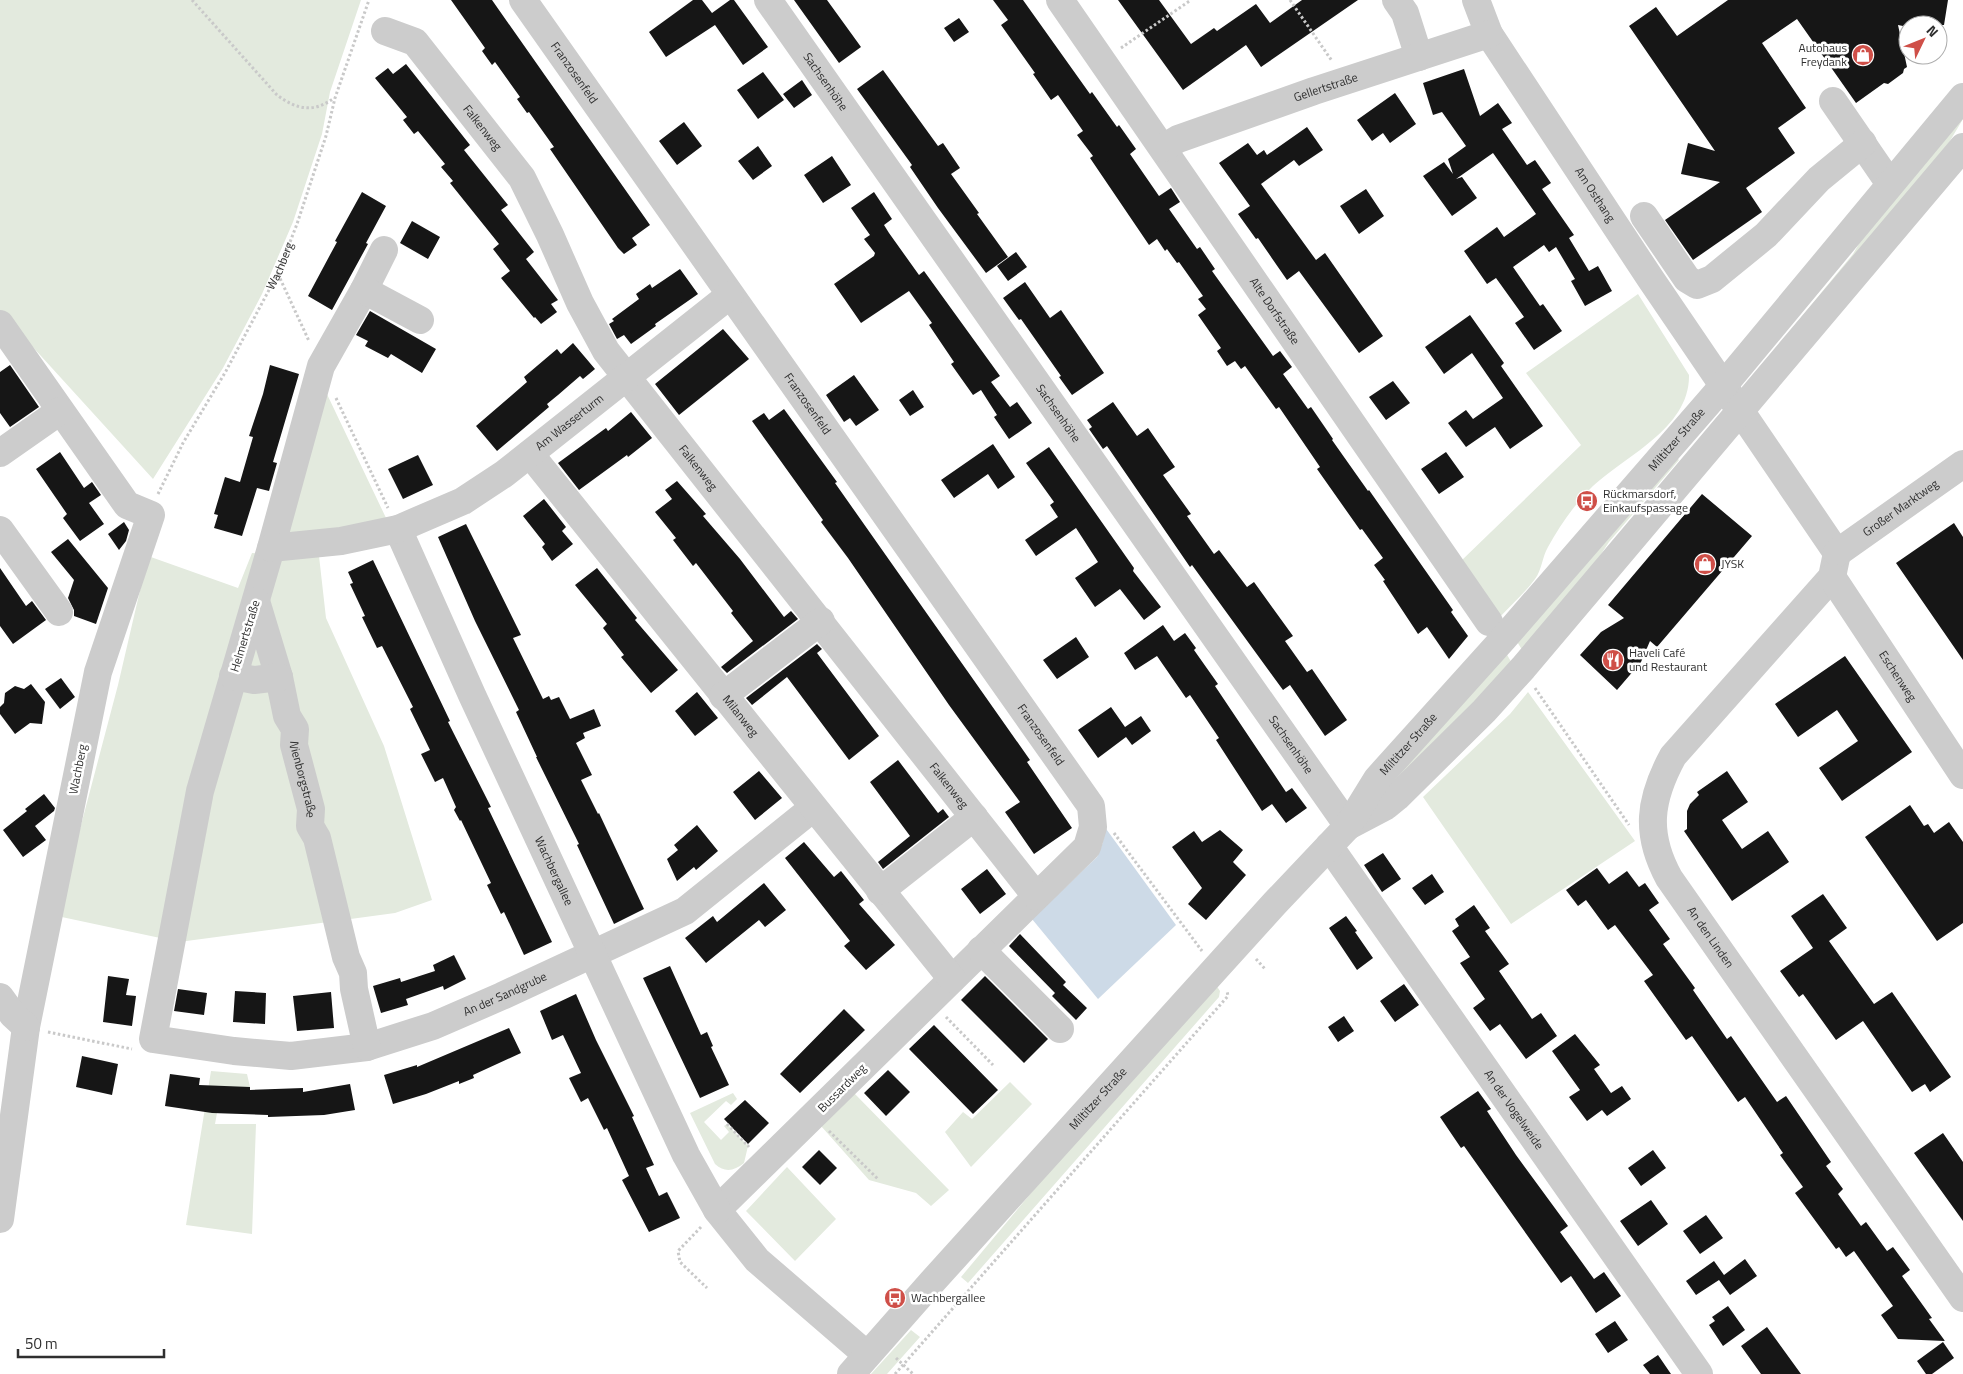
<svg xmlns="http://www.w3.org/2000/svg" width="1963" height="1374" font-family="'Titillium Web',sans-serif">
<style>
.green{fill:#e3eade}
.water{fill:#cddae7}
.building{fill:#161616}
.lines{fill:none;stroke-linecap:round;stroke-linejoin:round}
.path{stroke:#c9c9c9;stroke-width:3;stroke-dasharray:2.5 2.5;stroke-linecap:butt}
.minor{stroke:#ccc;stroke-width:28}
.labels{text-anchor:middle;stroke-width:5;stroke-linejoin:round;paint-order:stroke}
.poi-label{font-size:12px;fill:#2f2f2f;stroke:#fff;text-anchor:start}
.street-label{font-size:12px;fill:#2f2f2f;stroke:#fff}
</style>
<rect width="100%" height="100%" fill="#fff"/>
<path class="green" d="M0 0H361L330 92 322 134 293 222 262 294 223 368 153 479 0 311Z
M1963 111V119L1941 156 1785 337 1853 254 1871 223Z
M1638 294 1689 375C1690 429 1624 456 1590 489 1574 505 1559 527 1548 547 1542 557 1542 570 1535 579 1525 593 1511 605 1499 618L1461 561 1581 445 1526 373Z
M325 390 387 520 361 527 289 535 287 516Z
M1675 456 1679 460 1609 542 1584 580 1524 653 1516 640Z
M252 553 319 556 326 618 384 746 432 900 395 913 179 942 57 916 118 685 148 556 238 588Z
M1506 653 1513 665 1388 798 1377 788Z
M1528 692 1635 841 1511 924 1423 797 1510 714Z
M1216 985 1220 991 1219 997 968 1283 961 1277 1052 1168Z
M211 1071 247 1074 250 1087 217 1113 215 1124H256L252 1234 186 1225Z
M1010 1082 1032 1104 971 1167 945 1132 963 1112 972 1119Z
M733 1093 737 1099 731 1105 726 1101 704 1122 721 1140 729 1132 724 1126 727 1124 748 1146 744 1163C734 1171 725 1173 715 1164L690 1113Z
M854 1093 949 1190 931 1206 916 1193 869 1180 821 1126Z
M787 1167 836 1219 795 1261 746 1211Z
M911 1330 920 1337 887 1374H871Z"/>
<path class="water" d="M1104 826 1176 925 1098 999 1032 919 1097 857 1103 842Z"/>
<path class="building" d="M451 0H492L650 225 632 238 637 245 624 254 618 248 550 149 554 147 529 112 527 113 517 99 520 97 495 62 492 65 482 51 485 48Z
M693 0H702L712 13 730 0H734L768 47 743 65 715 25 666 57 649 32Z
M794 0H827L861 47 839 63Z
M993 0H1023L1090 94 1092 92 1117 127 1119 125 1136 149 1130 154 1159 196 1171 188 1180 202 1169 209 1197 249 1200 247 1215 269 1212 271 1273 356 1280 351 1292 367 1283 374 1308 409 1311 407 1333 439 1332 440 1368 491 1369 490 1453 610 1451 612 1468 636 1449 659 1427 627 1418 634 1383 581 1385 580 1374 565 1383 558 1362 529 1360 530 1317 469 1320 467 1279 407 1276 409 1245 366 1241 369 1235 361 1227 366 1217 351 1221 348 1198 315 1206 309 1198 299 1203 296 1179 262 1177 263 1167 249 1165 251 1157 239 1149 245 1090 158 1093 156 1077 135 1083 131 1058 95 1051 100 1033 74 1035 73 1001 25 1008 20Z
M1118 0H1159L1191 44 1214 28 1217 31 1256 4 1270 23 1302 0H1358L1261 67 1246 45 1183 90Z
M1728 0H1948L1944 25H1908V27L1898 25 1907 67 1904 69 1903 73 1888 84 1884 83 1856 103 1797 19 1762 43 1806 108 1778 128 1795 153 1746 188 1762 212 1693 260 1665 220 1720 182 1681 174 1688 143 1715 151 1629 26 1656 7 1677 36Z
M959 18 969 32 954 42 944 28Z
M406 64 470 145 464 150 508 205 501 210 534 252 526 259 558 300 551 304 557 312 541 324 535 317 534 318 501 278 510 271 493 249 499 244 450 183 453 181 441 167 445 164 418 131 414 134 403 120 407 117 375 78 388 68 393 74Z
M1464 69 1480 116 1498 103 1512 123 1502 129 1527 165 1535 160 1551 183 1542 189 1574 235 1569 238 1589 271 1598 266 1612 291 1585 306 1571 281 1575 279 1556 247 1549 252 1544 245 1513 267 1540 306 1543 304 1562 331 1534 350 1515 323 1524 317 1496 278 1487 284 1464 251 1497 227 1504 237 1536 214 1493 153 1456 179 1462 177 1477 198 1452 216 1423 176 1444 162 1453 174 1448 159 1466 146 1442 112 1433 115 1423 83Z
M883 70 938 146 943 143 960 168 951 174 979 213 977 214 1008 257 986 273 938 208 910 167 912 165 857 89Z
M763 72 784 100 758 119 737 90Z
M802 80 812 95 794 108 783 94Z
M1395 93 1416 124 1390 143 1383 133 1372 141 1357 120Z
M684 122 702 146 677 165 659 141Z
M1307 127 1323 150 1299 166 1294 160 1261 184 1316 260 1325 253 1383 336 1359 353 1299 271 1287 280 1258 238 1256 239 1238 214 1250 206 1219 163 1248 143 1257 155 1264 150 1267 155Z
M758 146 772 166 753 180 738 161Z
M832 156 851 185 823 203 804 175Z
M1366 189 1384 216 1359 234 1340 206Z
M362 192 386 206 366 243 368 244 332 310 308 296 331 253 337 242 335 241Z
M874 192 892 219 884 225 889 233 919 275 924 271 1000 376 991 382 1010 407 1017 402 1032 423 1009 439 994 417 997 415 981 390 973 395 951 364 954 362 929 325 932 323 909 291 861 323 834 284 874 256 875 253 864 239 870 235 851 208Z
M412 221 440 237 428 259 400 243Z
M1016 252 1027 267 1008 281 997 266Z
M680 269 698 294 655 324 656 326 631 344 624 335 617 339 609 324 614 321 612 319 639 299 636 294 650 284 652 288Z
M1025 282 1050 318 1061 310 1104 373 1072 395 1059 377 1061 376 1021 319 1019 320 1003 298Z
M370 311 436 349 422 373 391 354 388 358 365 346 368 341 356 335Z
M1470 315 1504 363 1501 366 1543 426 1510 449 1495 427 1466 447 1448 423 1466 410 1473 419 1503 398 1472 353 1444 374 1425 347Z
M723 329 749 359 679 415 655 384Z
M573 343 595 369 583 379 580 376 558 395 547 404 549 407 497 451 476 426 527 382 524 377 557 349 561 354Z
M10 365 39 407 10 427 0 413V372Z
M270 365 299 374 273 462 277 463 269 491 257 488 242 536 214 528 218 515 214 514 225 477 240 482 253 437 249 436 263 394Z
M854 375 879 410 856 426 850 418 844 422 826 395Z
M1393 381 1410 403 1386 420 1369 397Z
M913 390 924 407 910 416 899 400Z
M1113 402 1137 436 1148 428 1175 467 1163 475 1191 514 1187 516 1214 554 1219 550 1247 587 1254 582 1293 636 1285 641 1307 672 1312 669 1347 720 1325 736 1290 685 1283 690 1192 565 1190 567 1107 446 1103 449 1089 429 1092 427 1087 420Z
M784 409 837 482 835 483 1030 760 1027 762 1072 828 1034 854 1005 812 1020 802 949 705 848 558 821 522 823 520 752 421 764 413 769 420Z
M631 412 652 438 628 457 627 455 579 490 558 463 606 428 608 431Z
M993 444 1015 477 998 489 988 474 954 498 941 480Z
M1049 447 1134 568 1133 571 1161 607 1144 620 1120 589 1095 607 1075 578 1098 562 1076 528 1036 556 1025 540 1058 517 1050 505 1054 502 1026 463Z
M60 452 84 488 92 482 101 495 89 503 104 524 80 541 63 518 67 514 36 469Z
M1446 452 1464 477 1439 494 1421 469Z
M418 455 433 485 403 499 388 469Z
M677 481 706 514 703 516 740 559 784 617 791 611 798 619 727 673 721 667 753 641 731 613 733 611 696 563 693 566 673 540 676 538 655 512 672 499 665 490Z
M1702 494 1752 536 1657 647 1650 641 1641 662 1617 690 1580 655 1601 632 1624 618 1608 605Z
M544 499 566 527 562 531 573 544 552 561 542 547 545 544 523 516Z
M124 522 129 530 126 541 119 550 108 534Z
M1954 523 1963 537V660L1896 563Z
M466 524 521 635 513 638 543 699 549 696 551 700 559 697 570 719 594 709 601 726 583 733 585 738 576 743 592 775 581 780 598 814 599 813 644 909 614 924 577 845 579 844 536 757H537L516 712 519 710 475 621 438 537Z
M68 539 108 588 96 624 74 616V610L68 598 74 580 51 552Z
M373 560 450 721 448 722 491 807 488 808 552 942 524 955 504 912 501 914 487 885 491 883 461 820 460 821 454 810 456 807 443 778 435 782 421 754 430 750 410 709 413 707 382 646 377 648 362 617 365 616 350 584 353 583 348 572Z
M0 568 26 606 32 601 46 620 13 644 0 626Z
M597 568 637 618 635 620 678 670 651 693 621 657 624 655 603 628 607 624 575 585Z
M1163 625 1174 641 1185 633 1196 648 1194 650 1218 684 1215 686 1286 792 1292 788 1307 808 1286 823 1272 804 1262 811 1216 740 1219 738 1190 695 1186 698 1157 656 1135 670 1124 653Z
M1076 637 1089 657 1057 679 1043 660Z
M817 644 822 649 817 653 879 736 849 760 787 677 752 705 746 698Z
M1845 656 1912 752 1842 801 1819 768 1858 741 1837 710 1798 737 1775 704Z
M61 678 75 697 60 709 45 689Z
M31 684 45 702 42 724 30 723 15 734 0 714V707L4 703 5 693 15 686 24 689Z
M697 692 718 718 695 736 675 711Z
M1111 707 1125 727 1141 716 1151 731 1132 745 1126 737 1098 758 1078 730Z
M898 760 938 813 943 809 949 817 883 869 878 862 910 836 870 782Z
M759 771 782 798 755 820 733 792Z
M1727 771 1748 802 1722 820 1742 849 1768 831 1789 862 1732 901 1684 831 1687 829V811L1690 804 1699 795 1697 792Z
M44 794 55 808 54 811 35 826 46 840 23 857 3 830 27 811 25 809Z
M1910 805 1924 826 1928 824 1934 833 1949 822 1963 842V923L1937 941 1865 837Z
M697 825 718 851 696 870 694 867 677 881 667 859 678 850 674 845Z
M1220 830 1243 850 1233 862 1246 875 1206 920 1188 904 1202 888 1172 847 1194 831 1202 842Z
M804 842 834 877 841 871 864 900 859 904 895 945 866 970 844 946 850 941 785 858Z
M1383 853 1401 879 1382 892 1364 865Z
M1597 868 1609 884 1627 871 1639 887 1645 883 1659 903 1649 910 1670 939 1663 944 1695 988 1693 990 1727 1039 1731 1036 1777 1102 1786 1096 1831 1162 1826 1166 1843 1189 1838 1194 1861 1226 1866 1222 1887 1251 1893 1247 1910 1270 1902 1276 1932 1318 1929 1319 1945 1341 1898 1339 1881 1315 1893 1306 1854 1251 1846 1257 1839 1247 1836 1249 1795 1193 1803 1187 1780 1155 1783 1153 1745 1097 1738 1102 1692 1036 1686 1040 1644 981 1653 975 1615 925 1608 930 1586 900 1578 906 1566 890Z
M987 869 1006 894 980 914 961 889Z
M1432 874 1444 892 1425 905 1412 888Z
M764 883 786 910 765 927 759 920 706 963 685 938 713 916 717 922Z
M1823 894 1847 928 1829 941 1874 1004 1892 992 1951 1077 1930 1092 1925 1084 1912 1092 1863 1021 1836 1040 1803 994 1799 997 1780 971 1813 948 1791 916Z
M1474 905 1490 928 1485 931 1509 964 1499 971 1532 1019 1541 1013 1557 1036 1526 1059 1500 1024 1490 1031 1473 1008 1485 999 1460 963 1470 957 1452 931 1459 926 1455 919Z
M1346 916 1357 931 1355 932 1373 958 1357 970 1329 928Z
M1020 934 1066 982 1057 991 1063 985 1087 1008 1076 1020 1052 996 1055 993 1009 946Z
M454 955 466 979 444 990 443 986 406 999 408 1005 381 1013 373 986 400 978 401 982 435 971 433 965Z
M670 966 701 1035 707 1032 713 1046 711 1047 729 1085 700 1098 643 978Z
M108 976 129 979 126 995 136 996 132 1026 103 1022Z
M985 976 1048 1039 1024 1063 961 1000Z
M1404 984 1419 1005 1395 1022 1380 1001Z
M178 989 207 993 204 1015 174 1011Z
M235 991 266 993 265 1024 233 1022Z
M331 992 334 1028 297 1031 293 996Z
M576 994 596 1040 634 1116 632 1117 654 1165 646 1168 659 1196 667 1192 680 1218 649 1232 622 1180 629 1176 607 1128 604 1130 588 1098 581 1102 569 1078 581 1073 563 1035 552 1040 540 1011Z
M844 1009 865 1030 800 1093 780 1074Z
M1344 1016 1354 1031 1338 1042 1328 1027Z
M934 1025 998 1090 973 1114 909 1049Z
M509 1028 521 1053 473 1075 474 1078 459 1084V1081L426 1094 393 1104 384 1075 417 1065V1067Z
M1575 1034 1600 1065 1594 1069 1611 1093 1622 1086 1631 1099 1607 1116 1602 1110 1587 1121 1569 1097 1580 1090 1552 1051Z
M82 1056 118 1064 112 1095 76 1087Z
M888 1070 910 1092 886 1116 864 1093Z
M170 1074 200 1078 199 1085 250 1087V1090L303 1088V1092L350 1084 355 1110 324 1115 268 1117V1115L212 1113 165 1106Z
M1478 1091 1491 1109 1487 1111 1516 1155 1568 1226 1560 1232 1594 1279 1604 1272 1621 1296 1596 1313 1571 1276 1561 1283 1464 1146 1461 1148 1440 1117Z
M745 1100 769 1123 748 1144 724 1119Z
M1943 1133 1963 1162V1221L1914 1153Z
M819 1150 837 1168 820 1185 802 1167Z
M1653 1150 1666 1168 1641 1186 1628 1168Z
M1651 1200 1668 1224 1638 1246 1620 1221Z
M1706 1215 1723 1238 1700 1254 1683 1231Z
M1745 1259 1757 1276 1730 1295 1719 1280 1696 1295 1686 1281 1714 1261 1724 1275Z
M1728 1306 1745 1330 1723 1346 1709 1325 1715 1321 1712 1317Z
M1615 1321 1628 1340 1608 1353 1595 1334Z
M1767 1327 1801 1374H1761L1741 1346Z
M1943 1342 1954 1358 1932 1374H1926L1917 1361Z
M1658 1355 1671 1374H1650L1643 1365Z"/>
<g class="lines">
<g class="path">
<path d="M192 0 277 95C297 110 314 113 334 98"/>
<path d="M1290 0 1332 61"/>
<path d="M1121 48 1191 0"/>
<path d="M278 274 309 341"/>
<path d="M336 398 388 508"/>
<path id="s1" d="M158 494 183 443 226 371 278 273 297 224 326 136 335 98 369 0"/>
<path d="M1535 688 1629 825"/>
<path d="M1114 833 1202 951"/>
<path d="M1256 959 1266 970"/>
<path d="M946 1017 993 1065"/>
<path d="M48 1032 132 1049"/>
<path d="M727 1124 748 1146 749 1145"/>
<path d="M829 1131 879 1180"/>
<path d="M701 1227 678 1251 680 1262 707 1288"/>
<path d="M896 1358 913 1374"/>
<path d="M895 1374 1228 996 1227 991"/>
</g>
<g class="minor">
<path id="s2" d="M523 0 1091 806 1093 827 1087 847 717 1210 757 1260 867 1355"/>
<path id="s3" d="M768 0 1348 826"/>
<path id="s4" d="M1060 0 1489 622"/>
<path d="M1396 0 1405 13 1419 57"/>
<path id="s5" d="M1476 0 1489 34 1650 278 1837 553 1832 577 1673 756C1649 800 1645 834 1669 878L1963 1298"/>
<path id="s6" d="M385 31 415 42 522 178 550 235 580 303 606 351 1036 896"/>
<path d="M1833 101 1890 184"/>
<path id="s7" d="M1163 148 1178 139 1314 91 1489 34"/>
<path d="M1644 216 1687 279 1697 285 1712 279 1766 235 1819 179 1863 143"/>
<path id="s8" d="M384 250 364 290 321 366 271 548 200 791 153 1039 234 1051 291 1056 367 1047 433 1026 502 996 685 911 813 808"/>
<path d="M364 290 420 320"/>
<path d="M0 324 127 505 151 515 98 672 26 1027 0 1219"/>
<path d="M0 453 60 411"/>
<path id="s9" d="M530 454 952 979"/>
<path id="s10" d="M398 529 472 695 686 1155 717 1210"/>
<path d="M0 530 59 612"/>
<path id="s11" d="M271 548 341 541 398 529 463 501 504 474 730 295"/>
<path id="s12" d="M1837 553 1963 464"/>
<path id="s13" d="M1832 577 1963 775"/>
<path id="s14" d="M256 601 279 677 287 716 295 729 294 745 311 809 310 826 317 838 346 957 353 973 354 989 367 1047"/>
<path d="M233 676 254 680 279 677"/>
<path d="M723 696 821 621"/>
<path d="M1348 826 1386 806 1397 797 1484 711 1523 668 1963 147"/>
<path id="s15" d="M1329 846 1699 1374"/>
<path d="M880 891 974 817"/>
<path d="M981 950 1060 1029"/>
<path d="M0 997 13 1015 26 1027"/>
<path id="s16" d="M851 1374 932 1282 1275 903 1348 826 1377 779 1504 638 1723 386 1963 97"/>
</g>
</g>
<defs>
<g id="shop-disc" transform="scale(1.125)"><circle r="9.5" fill="#cf4f48" stroke="#fff"/><path d="M-5-2.5h2.3a2.7 3.5 0 0 1 5.4 0H5L5.5 6h-11ZM-1.5-2.5h3a1.5 2.3 0 0 0-3 0Z" fill="#fff"/></g>
<g id="bus-disc" transform="scale(1.125)"><circle r="9.5" fill="#cf4f48" stroke="#fff"/><path d="M-5-6H5V4H4V6H2V4H-2V6H-4V4H-5ZM-3.5-4V0h7V-4ZM-3.5 1.2v1.5H-2V1.2ZM2 1.2v1.5H3.5V1.2Z" fill="#fff"/></g>
<g id="restaurant-disc" transform="scale(1.125)"><circle r="9.5" fill="#cf4f48" stroke="#fff"/><path d="M-5-6h1v4h1v-4h1v4h1v-4h1v5L-1.5 .5V6h-2V.5L-5-1ZM5-6V6H3V1.5H1.5Q1.5-4 5-6Z" fill="#fff"/></g>
</defs>
<g fill-rule="evenodd">
<use href="#shop-disc" x="1863" y="55"/>
<use href="#bus-disc" x="1587" y="501"/>
<use href="#shop-disc" x="1705" y="564"/>
<use href="#restaurant-disc" x="1613" y="660"/>
<use href="#bus-disc" x="895" y="1298"/>
</g>
<g class="labels">
<g class="poi-label">
<text x="1847" y="52" text-anchor="end">Autohaus<tspan x="1847" dy="14">Freydank</tspan></text>
<text x="1603" y="498">Rückmarsdorf,<tspan x="1603" dy="14">Einkaufspassage</tspan></text>
<text x="1721" y="568">JYSK</text>
<text x="1629" y="657">Haveli Café<tspan x="1629" dy="14">und Restaurant</tspan></text>
<text x="911" y="1302">Wachbergallee</text>
</g>
<g class="street-label">
<text dy="4" stroke="none"><textPath href="#s2" startOffset="89">Franzosenfeld</textPath></text>
<text dy="4" stroke="none"><textPath href="#s3" startOffset="100">Sachsenhöhe</textPath></text>
<text dy="4" stroke="none"><textPath href="#s7" startOffset="174">Gellertstraße</textPath></text>
<text dy="4" stroke="none"><textPath href="#s6" startOffset="141">Falkenweg</textPath></text>
<text dy="4" stroke="none"><textPath href="#s5" startOffset="229">Am Osthang</textPath></text>
<text dy="4" stroke="none"><textPath href="#s1" startOffset="259">Wachberg</textPath></text>
<text dy="4" stroke="none"><textPath href="#s4" startOffset="378">Alte Dorfstraße</textPath></text>
<text dy="4" stroke="none"><textPath href="#s2" startOffset="494">Franzosenfeld</textPath></text>
<text dy="4" stroke="none"><textPath href="#s3" startOffset="505">Sachsenhöhe</textPath></text>
<text dy="4" stroke="none"><textPath href="#s11" startOffset="332">Am Wasserturm</textPath></text>
<text dy="4" stroke="none"><textPath href="#s16" startOffset="1248">Miltitzer Straße</textPath></text>
<text dy="4" stroke="none"><textPath href="#s6" startOffset="546">Falkenweg</textPath></text>
<text dy="4" stroke="none"><textPath href="#s12" startOffset="78">Großer Marktweg</textPath></text>
<text transform="translate(245 636) rotate(-73)" y="4">Helmertstraße</text>
<text dy="4" stroke="none"><textPath href="#s13" startOffset="119">Eschenweg</textPath></text>
<text dy="4" stroke="none"><textPath href="#s9" startOffset="336">Milanweg</textPath></text>
<text dy="4" stroke="none"><textPath href="#s2" startOffset="899">Franzosenfeld</textPath></text>
<text dy="4" stroke="none"><textPath href="#s3" startOffset="910">Sachsenhöhe</textPath></text>
<text dy="4" stroke="none"><textPath href="#s16" startOffset="842">Miltitzer Straße</textPath></text>
<text transform="translate(78 769) rotate(-79)" y="4">Wachberg</text>
<text dy="4" stroke="none"><textPath href="#s14" startOffset="186">Nienborgstraße</textPath></text>
<text dy="4" stroke="none"><textPath href="#s6" startOffset="951">Falkenweg</textPath></text>
<text dy="4" stroke="none"><textPath href="#s10" startOffset="376">Wachbergallee</textPath></text>
<text dy="4" stroke="none"><textPath href="#s5" startOffset="1126">An den Linden</textPath></text>
<text dy="4" stroke="none"><textPath href="#s8" startOffset="1190">An der Sandgrube</textPath></text>
<text transform="translate(842 1088) rotate(-45)" y="4">Bussardweg</text>
<text dy="4" stroke="none"><textPath href="#s16" startOffset="370">Miltitzer Straße</textPath></text>
<text dy="4" stroke="none"><textPath href="#s15" startOffset="322">An der Vogelweide</textPath></text>
</g>
</g>
<g transform="translate(1923 40) rotate(47)"><circle r="24" fill="#ffffff" stroke="#acacac"/>
<path d="M0-4L9 19L0 12L-9 19Z" fill="#cf4f48"/>
<text y="-8" font-size="14" font-weight="bold" text-anchor="middle" fill="#2f2f2f">N</text>
</g>
<path d="M18 1349v8h146v-8" fill="none" stroke="#2f2f2f" stroke-width="2.5"/>
<text x="25" y="1349" font-size="15" fill="#2f2f2f" stroke="#ffffff" stroke-width="4" paint-order="stroke">50 m</text>
</svg>
